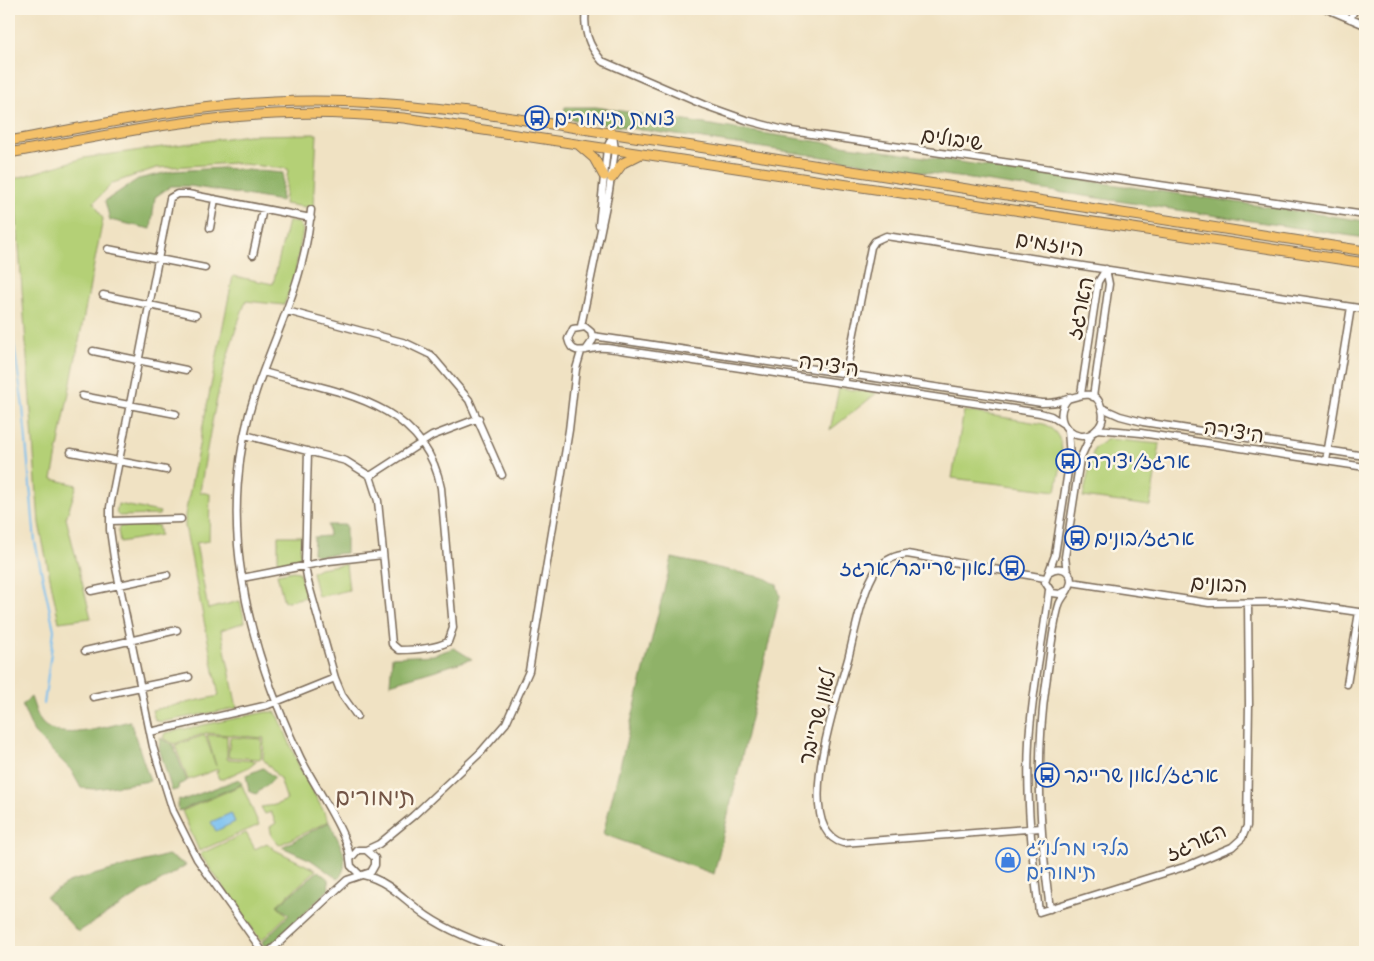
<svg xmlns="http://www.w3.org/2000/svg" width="1374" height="961" font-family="Caveat,'Playpen Sans Hebrew',sans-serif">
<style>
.green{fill:#b4d076;stroke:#787d4a}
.forest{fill:#8fb267;stroke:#656e42}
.water{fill:#78bff0;stroke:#5a7487}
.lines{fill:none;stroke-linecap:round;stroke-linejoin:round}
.stream{stroke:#78bff0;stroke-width:2}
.minor-casing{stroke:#7a6a58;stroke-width:9}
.highway-casing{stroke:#7a6a58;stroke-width:11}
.minor{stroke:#fff;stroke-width:6}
.highway{stroke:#f4c16b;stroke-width:9}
.labels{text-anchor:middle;stroke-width:5;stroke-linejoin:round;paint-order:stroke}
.transit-label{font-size:21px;fill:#164399;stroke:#fcf5e5;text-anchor:start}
.street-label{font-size:21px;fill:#3b2a1e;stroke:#fcf5e5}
.shop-label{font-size:21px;fill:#366cbe;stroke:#fcf5e5;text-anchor:start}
.quarter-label{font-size:24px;fill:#735546;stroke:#fcf5e5}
</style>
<rect width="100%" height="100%" fill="#fcf5e5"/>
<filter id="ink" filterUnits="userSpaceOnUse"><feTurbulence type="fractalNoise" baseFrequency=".02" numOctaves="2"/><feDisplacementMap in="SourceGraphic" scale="10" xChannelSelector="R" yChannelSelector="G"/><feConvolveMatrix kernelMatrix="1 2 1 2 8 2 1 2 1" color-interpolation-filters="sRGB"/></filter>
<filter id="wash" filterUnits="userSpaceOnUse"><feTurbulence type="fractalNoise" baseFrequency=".0096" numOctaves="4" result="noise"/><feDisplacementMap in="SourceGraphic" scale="20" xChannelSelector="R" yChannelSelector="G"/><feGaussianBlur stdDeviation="1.12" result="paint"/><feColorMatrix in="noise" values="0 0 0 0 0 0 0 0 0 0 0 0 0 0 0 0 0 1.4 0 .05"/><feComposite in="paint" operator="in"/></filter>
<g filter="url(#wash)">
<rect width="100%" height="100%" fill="#f0e2c3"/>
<path class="green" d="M317 134 313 208 284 204 288 169 234 163 156 168 113 183 94 202 103 219 52 479 77 485 66 518 91 618 59 622 39 523 14 179 84 158 248 135Z
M288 221 299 223 303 230 294 279 284 305 246 301C222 362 210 427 200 492L210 494 209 541 196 543 208 609 240 601 245 622 221 630 237 708 161 722 155 720 152 710 219 696 185 526V515L233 276 273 284Z
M839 388 877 393 830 430Z
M964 411 1044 424C1072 438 1060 465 1056 491L952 478Z
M1108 439 1160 444 1150 506 1083 497 1094 448Z
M118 504 160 512 159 515 119 516 116 513Z
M158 525 160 535 120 542 118 530 120 526Z
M278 536H301L300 559 278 563Z
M346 564 349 590 318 597 312 572 319 568Z
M293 571 299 572 306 597 284 602 277 574Z
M266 712H275L279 717 300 768 329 821 279 845 272 837 270 827 276 823 271 812 265 814 261 807 275 805 287 800 280 779 263 759 264 738 206 733 174 744 163 738 165 733Z
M205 735 216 766 207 735 227 736V759L257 761 251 766 223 779H219L216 772 218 771V769L188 780 175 745Z
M230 737 262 739 261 759 228 757Z
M242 785 259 825 199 851 182 811Z
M246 833 255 849 267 843 275 850 316 870 277 905 287 915 261 941 200 854Z"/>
<path class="forest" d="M565 107H596L794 138 1365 221V238L563 118Z
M222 168 283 173 281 201 190 186H171L155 197 151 229 110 220 105 201 138 179 173 171Z
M328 525H346V553L317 556 313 552 314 537 329 536Z
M672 558 765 578 777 585 780 596 714 874 603 834Z
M454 648 472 659 390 684 392 657 433 655Z
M31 697C34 705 37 717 42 723 60 743 107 726 130 721L150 781 95 789 81 788 71 770 34 733 22 705Z
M160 738 173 745 187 781 178 785 179 789 172 791 159 748Z
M263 768 275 778 256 794 249 791 246 775Z
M239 779 242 784 179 811 177 805 179 799 183 800Z
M329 822C337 839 354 861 338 879L311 860 282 847Z
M168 855 186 865 78 932 46 897 71 881Z
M318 871 328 879 329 889 274 943 264 946 262 942 289 915 278 905Z"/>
<path class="water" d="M231 813 235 822 216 831 211 822Z"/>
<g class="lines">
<path class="stream" d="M9 43 13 31 12 9
M9 311 23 407 35 542 54 630 44 704"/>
</g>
</g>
<g filter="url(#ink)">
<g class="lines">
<g class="minor-casing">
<path id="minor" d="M586 9C583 30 588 45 602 61L704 105 746 120 784 130 1365 215
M1327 9 1365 25
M1350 19 1355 9
M311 210C305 279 278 327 256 391 236 449 232 517 242 578 251 639 274 702 300 757 312 782 349 835 350 859
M599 225 607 148 613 135
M210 228 215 199
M108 249 205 268
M253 255 263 209
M103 295 196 315
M287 311 406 343 431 355 469 400 502 475
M581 326 609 191 615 150 613 135
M593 336 1042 403C1048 403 1055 403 1061 401 1076 397 1097 385 1102 410 1104 417 1102 424 1097 429 1078 450 1046 419 1070 397
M586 350 593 340 591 332 585 327 573 329 568 339C572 357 585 349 597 348 604 347 613 349 621 350L1040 413 1051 416 1062 423
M93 351 186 370
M844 383 871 247 875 241 886 236 1365 309
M1081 394 1098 282 1106 269
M82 396 176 414
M1093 397 1109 284 1106 269
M1102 408 1120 416 1143 422 1365 456
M1097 429 1141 433 1365 467
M245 435 346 461 370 476 378 501 392 644 399 650C415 650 433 649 448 642L453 628 441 488C424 400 335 392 263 372
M308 451 305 566 308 582 335 678 342 695 357 716
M71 452 166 470
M1326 461 1351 307
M370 476 432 436 479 418
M110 521 181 519
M1049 572C1058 565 1071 569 1071 581 1071 590 1061 597 1059 605 1052 630 1050 658 1046 684 1035 760 1040 834 1050 909
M1067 572 1065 557 1080 459 1092 433
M242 578 329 561 383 555
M1071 582 1209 603 1290 602 1365 613
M1049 590C1043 641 1032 691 1029 741 1026 799 1032 855 1039 912L1187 866 1232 847 1242 838 1247 826 1249 704 1248 603
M91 591 167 575
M1066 591 1060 594 1052 593 1045 582 1055 555 1070 458 1068 430
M85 651 177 630
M1347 684 1359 612
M93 697 189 677
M150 732 268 705 335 678
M1041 828 843 843C790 829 838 695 848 659 854 636 863 587 877 569 885 560 896 555 907 554L1045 578
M366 850 379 844 413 816 481 752 506 723 529 671 569 430 576 369 581 352
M363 875C390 881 405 901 427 916 452 933 479 943 508 952
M263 952 197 859 173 811 153 747 114 558 110 530V507L170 198 177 194H188L311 218
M269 952 347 880 371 872 375 865V858L366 850H358L350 859 351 866 359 874"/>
</g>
<g class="highway-casing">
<path id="highway" d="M9 141C97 125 185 106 274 102 356 98 437 107 519 119L1365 251
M579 145 594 158 604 176
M9 153C97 137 185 118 275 114 318 112 361 114 404 118L1365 263
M612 178 623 163 639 155"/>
</g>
<use href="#minor" class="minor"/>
<use href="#highway" class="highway"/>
</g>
</g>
<defs>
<g id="bus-ring" transform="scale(1.25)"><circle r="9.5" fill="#fcf5e5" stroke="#1a4fb4" stroke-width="1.5"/><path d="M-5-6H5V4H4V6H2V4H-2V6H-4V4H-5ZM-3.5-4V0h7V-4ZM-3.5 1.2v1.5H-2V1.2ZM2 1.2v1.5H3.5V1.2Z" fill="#1a4fb4"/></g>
<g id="shop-ring" transform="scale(1.25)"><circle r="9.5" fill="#fcf5e5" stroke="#3f7fe0" stroke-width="1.5"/><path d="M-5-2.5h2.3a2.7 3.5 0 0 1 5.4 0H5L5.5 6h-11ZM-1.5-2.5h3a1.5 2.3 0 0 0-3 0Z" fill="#3f7fe0"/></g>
</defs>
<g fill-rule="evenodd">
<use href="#bus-ring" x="537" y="118"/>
<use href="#bus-ring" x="1068" y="461"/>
<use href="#bus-ring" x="1077" y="538"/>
<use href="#bus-ring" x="1012" y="568"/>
<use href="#bus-ring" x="1047" y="775"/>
<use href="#shop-ring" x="1008" y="860"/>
</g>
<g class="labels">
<g class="transit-label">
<text x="554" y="125">צומת תימורים</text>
<text x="1086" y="468">ארגז/יצירה</text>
<text x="1094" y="545">ארגז/בונים</text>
<text x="994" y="575" text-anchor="end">לאון שרייבר/ארגז</text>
<text x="1064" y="782">ארגז/לאון שרייבר</text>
</g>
<g class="street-label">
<text transform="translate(952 139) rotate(8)" y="7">שיבולים</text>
<text transform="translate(1050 244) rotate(9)" y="7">היוזמים</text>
<text transform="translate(1080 308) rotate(-78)" y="7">הארגז</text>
<text transform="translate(829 365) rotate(9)" y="7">היצירה</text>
<text transform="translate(1234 431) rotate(9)" y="7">היצירה</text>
<text transform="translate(1219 584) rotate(3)" y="7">הבונים</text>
<text transform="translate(817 717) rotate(-76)" y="7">לאון שרייבר</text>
<text transform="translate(1196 842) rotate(-24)" y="7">הארגז</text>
</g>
<g class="shop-label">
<text x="1026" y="855">בלדי מרלו״ג<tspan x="1026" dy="24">תימורים</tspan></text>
</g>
<g class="quarter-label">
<text x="375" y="805">תימורים</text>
</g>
</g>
<rect width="1374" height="961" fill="none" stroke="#fcf5e5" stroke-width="30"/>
</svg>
